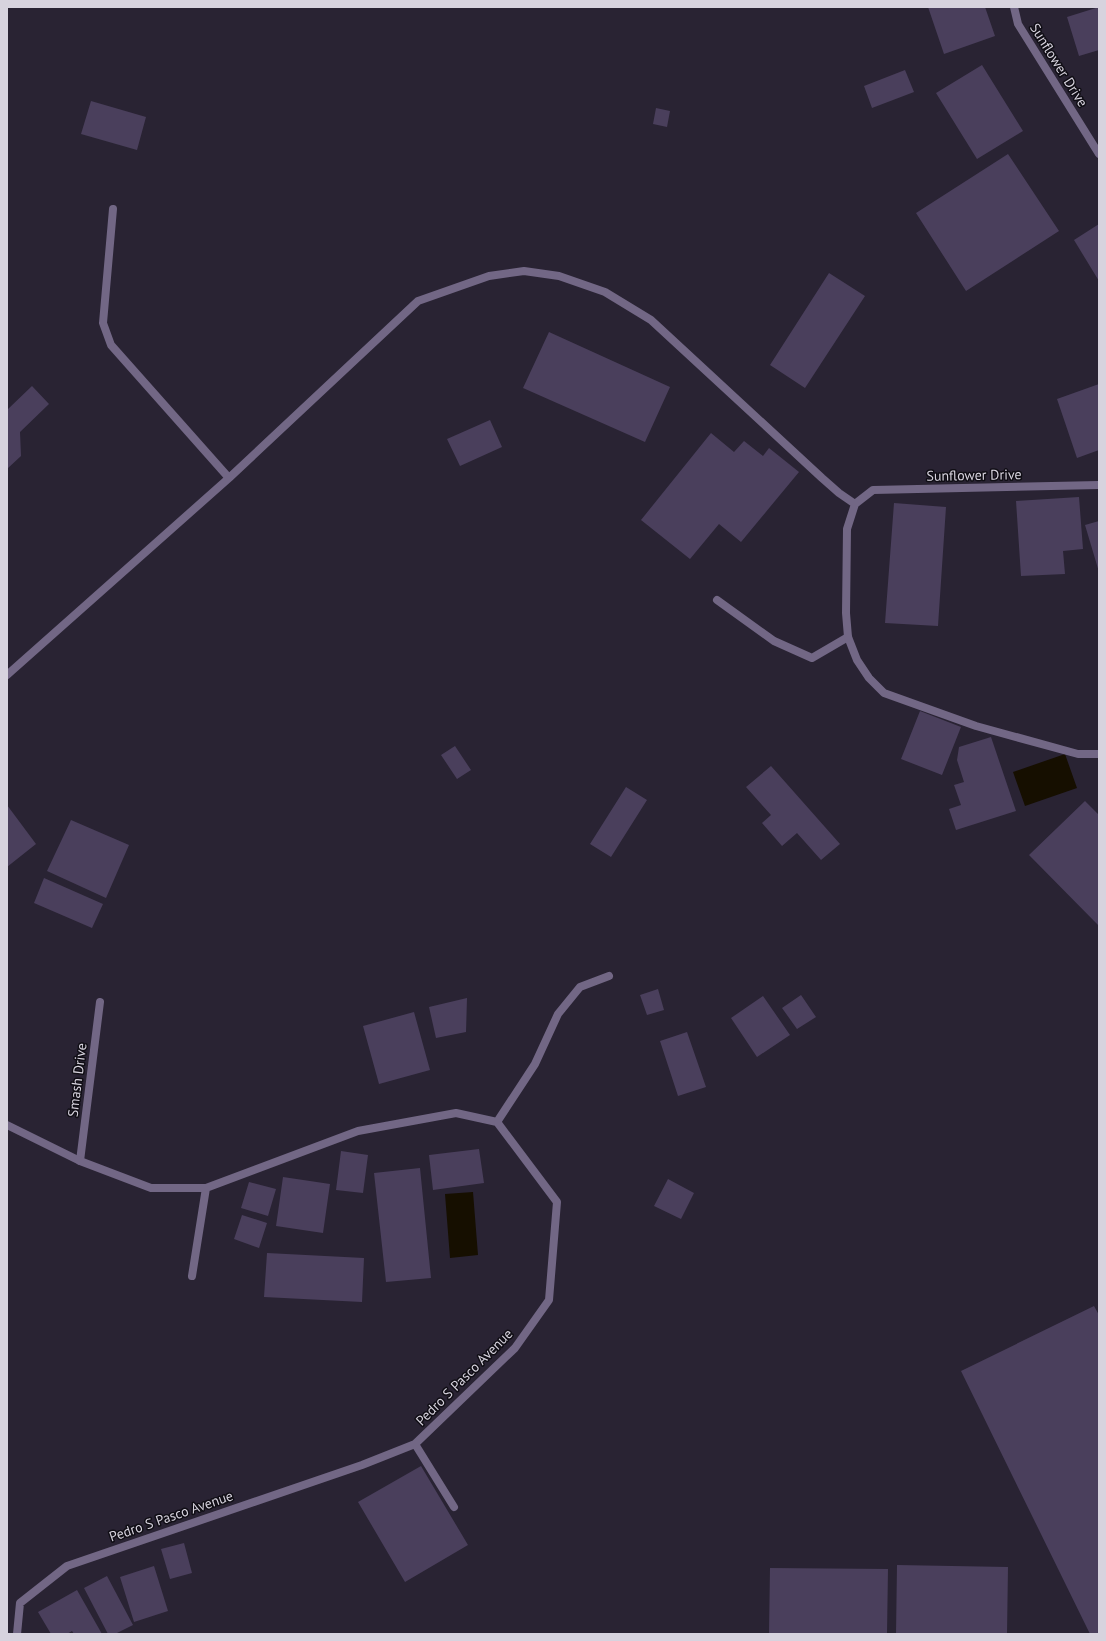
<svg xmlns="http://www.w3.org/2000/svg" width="1106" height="1641" font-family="'PT Sans',sans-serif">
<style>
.water{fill:#160f00}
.building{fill:#4a3f5c}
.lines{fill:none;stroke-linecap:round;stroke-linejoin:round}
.lane{stroke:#726785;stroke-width:8}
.street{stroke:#726785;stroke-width:8}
.labels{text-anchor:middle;stroke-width:3;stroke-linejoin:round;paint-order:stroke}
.street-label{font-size:14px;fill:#d7d3de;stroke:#100e15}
</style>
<rect width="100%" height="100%" fill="#292333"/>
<path class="water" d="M1065 754 1077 788 1025 806 1013 772Z
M473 1192 478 1255 450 1258 445 1194Z"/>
<path class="building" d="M928 7H985L995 36 944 54Z
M1099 7V50L1079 56 1067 17Z
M982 65 1023 131 977 159 936 93Z
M905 70 914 92 872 108 864 86Z
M91 101 146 117 137 150 81 134Z
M656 108 670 111 667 127 653 124Z
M1008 154 1059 231 966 291 916 213Z
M1099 224V281L1074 240Z
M829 273 865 296 805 388 770 365Z
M549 332 670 387 645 442 523 388Z
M1099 384V450L1077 458 1057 399Z
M32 386 49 404 20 432 21 456 7 469V410Z
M490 420 502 447 460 466 447 439Z
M711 433 734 452 744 441 763 456 769 448 799 472 741 542 719 524 690 559 641 520Z
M1079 497 1083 549 1063 551 1065 574 1021 576 1016 501Z
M894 503 946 507 938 626 885 623Z
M1099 521V572L1085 525Z
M920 711 961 727 942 775 901 759Z
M991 737 1016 811 956 830 949 809 961 805 954 785 964 782 957 760 959 747Z
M455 746 471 770 457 779 441 755Z
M771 766 840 844 821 860 797 833 782 846 762 823 771 815 746 787Z
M626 787 647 800 611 857 590 844Z
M1085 801 1099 815V926L1029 855Z
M7 805 36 844 7 867Z
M71 820 129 845 106 898 47 871Z
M44 878 103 904 92 928 34 903Z
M658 989 664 1010 647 1015 640 995Z
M801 995 816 1017 797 1029 782 1008Z
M763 996 790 1035 757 1057 731 1018Z
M467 998 466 1032 436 1038 429 1007Z
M414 1012 430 1070 379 1084 363 1026Z
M687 1032 706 1087 678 1096 660 1041Z
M479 1149 484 1183 433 1190 429 1155Z
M341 1151 368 1155 363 1193 336 1190Z
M420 1168 431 1278 386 1282 374 1173Z
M283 1177 330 1184 323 1233 276 1226Z
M668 1179 694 1193 681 1219 654 1206Z
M249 1182 276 1189 268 1216 241 1208Z
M242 1215 267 1223 259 1248 234 1239Z
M267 1253 364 1258 362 1302 264 1297Z
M1094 1306 1099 1315V1634H1090L961 1371Z
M421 1466 468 1545 405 1582 358 1502Z
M184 1543 192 1573 170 1579 161 1549Z
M897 1565 1008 1567 1007 1634H896Z
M154 1566 168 1611 134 1622 120 1577Z
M770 1568 888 1569 887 1634H769Z
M107 1576 133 1625 115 1634H108L84 1588Z
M77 1590 102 1634H74L72 1631 67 1634H51L38 1612Z"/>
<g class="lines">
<path class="lane" d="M717 600 774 641 812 658 848 637
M80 1161 100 1002"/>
<path class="street" d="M1014 7 1018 24 1099 154
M113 209 103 323 111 345 229 478
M855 504 847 529 846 613 848 637 857 660 869 678 884 693 976 726 1078 754H1099
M855 504 873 490 1099 485
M7 675 229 478 418 301 489 276 524 271 559 276 605 292 651 320 822 478 839 493 855 504
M497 1122 535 1064 558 1014 580 987 609 976
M7 1125 80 1161 151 1188H206L358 1131 456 1113 497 1122 557 1202 549 1300 515 1348 415 1444 362 1465 67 1566 20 1603 17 1634
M192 1276 206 1188
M415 1444 454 1507"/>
</g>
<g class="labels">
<g class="street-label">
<text transform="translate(1059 65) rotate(58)" y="5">Sunflower Drive</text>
<text transform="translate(974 475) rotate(-1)" y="5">Sunflower Drive</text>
<text transform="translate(77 1080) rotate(-83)" y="5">Smash Drive</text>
<text transform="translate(464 1377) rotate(-45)" y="5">Pedro S Pasco Avenue</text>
<text transform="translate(171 1516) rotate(-19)" y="5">Pedro S Pasco Avenue</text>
</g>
</g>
<rect width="1106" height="1641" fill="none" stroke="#d7d3de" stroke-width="16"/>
</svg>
